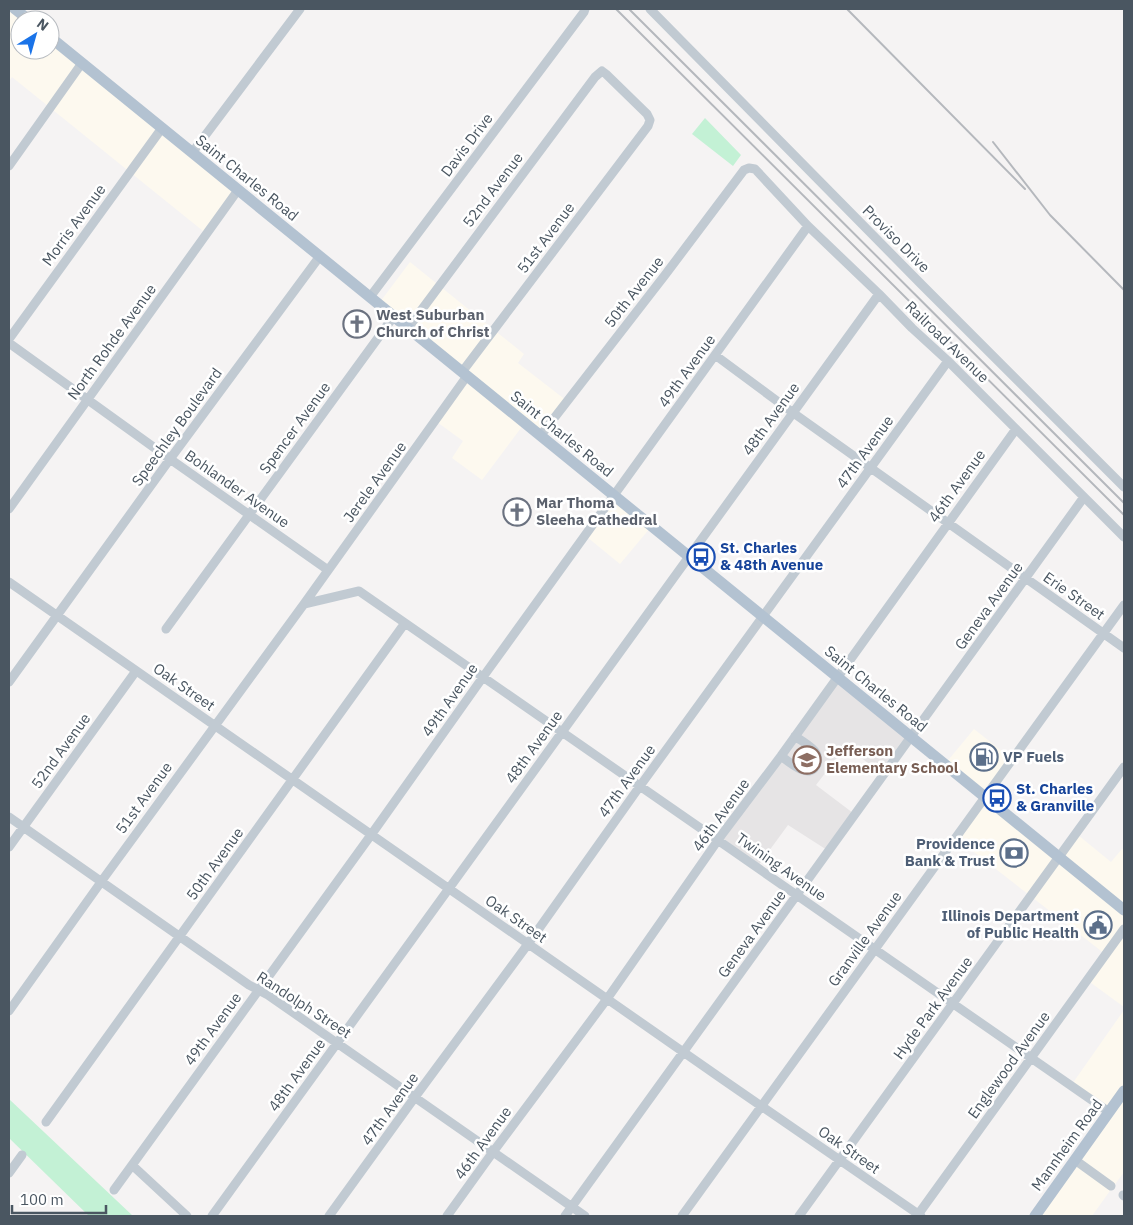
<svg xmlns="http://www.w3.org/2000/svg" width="1133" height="1225" font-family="'IBM Plex Sans',sans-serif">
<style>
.commercial{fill:#fdf9ef}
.education{fill:#e6e4e5}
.green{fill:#c3f1d5}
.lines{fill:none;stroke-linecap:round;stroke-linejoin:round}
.minor{stroke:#c1cad2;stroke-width:9}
.major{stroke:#b3c2d1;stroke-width:11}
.rail{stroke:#b5b8bd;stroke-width:2}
.labels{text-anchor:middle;stroke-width:5;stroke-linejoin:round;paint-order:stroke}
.street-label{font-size:15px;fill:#4a5661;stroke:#fff}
.worship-label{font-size:15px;font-weight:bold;fill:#5b616d;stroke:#fff;text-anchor:start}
.transit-label{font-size:15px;font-weight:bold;fill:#164399;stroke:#fff;text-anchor:start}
.education-label{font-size:15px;font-weight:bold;fill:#785e54;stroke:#fff;text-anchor:start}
.service-label{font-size:15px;font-weight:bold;fill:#4e5e75;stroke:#fff;text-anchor:end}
</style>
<rect width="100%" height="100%" fill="#f5f3f3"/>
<path class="commercial" d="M9 9H12L20 20V50H50V39L239 192 208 235 12 77 9 81Z
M410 262 524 354 518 363 567 401 541 435 380 302Z
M468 379 524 424 482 480 452 458 463 441 437 422Z
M615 498 651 527 620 564 587 537Z
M974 729 1012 759 986 797 945 764Z
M985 798 1124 912V1007L1087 980 1105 954 956 838Z
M1078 835 1111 862 1122 849 1124 850V908L1062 858Z
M1124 1010V1090L1108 1113 1070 1087Z
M1124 1095V1172L1113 1187 1076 1160Z
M1075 1162 1112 1188 1092 1216H1036Z"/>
<path class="education" d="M837 679 908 737 882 774 846 746 816 785 853 813 827 850 788 825 758 866 721 841Z"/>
<path class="green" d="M705 118 741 155 733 166 692 134Z
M9 1099 133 1216H89L9 1138Z"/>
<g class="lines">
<path class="minor" d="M650 9 922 285 1124 487
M192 153 300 9
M9 166 82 63
M370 297 584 12 585 9
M408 328 595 77 602 71 606 74 647 114 650 120 648 126 462 372
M9 339 162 128
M9 343 170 459 328 570
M715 355 792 412 1124 648
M541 435 665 275 744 170 749 168 755 169 808 226 879 294 912 328 948 361 1124 537
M9 509 238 190
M9 582 722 1079 921 1216
M304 604 359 591 1109 1112
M166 629 394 316
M9 682 170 459 320 256
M781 756C789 762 810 781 817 764 818 760 818 756 816 753 812 746 801 741 795 736
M9 817 249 985 268 995 585 1216
M9 847 136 671
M9 1011 106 875 304 604 467 376
M46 1122 405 623
M1075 1160 1111 1186
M132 1165 187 1216
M9 1173 22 1155
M114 1190 371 835 488 670 808 226
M1123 1195 1124 1196
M212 1216 879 294
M329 1216 415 1097 528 944 640 786 948 361
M447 1216 493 1152 607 999 723 833 781 756 1016 429
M565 1216 1084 497
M682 1216 1124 605
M799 1216 1124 767
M917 1216 1124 929"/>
<path class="major" d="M15 9 29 20
M50 37 1124 910
M1035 1216 1124 1091"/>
<path class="rail" d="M616 9 1124 515
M629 9 1124 503
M847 9 1025 189
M993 142 1050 215 1124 290"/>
</g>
<defs>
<g id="church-ring" transform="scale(1.4375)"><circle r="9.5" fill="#fff" stroke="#6b7280" stroke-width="1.5"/><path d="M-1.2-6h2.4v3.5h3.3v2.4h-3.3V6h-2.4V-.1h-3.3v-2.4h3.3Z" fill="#6b7280"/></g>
<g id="bus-ring" transform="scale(1.4375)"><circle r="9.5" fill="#fff" stroke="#1a4fb4" stroke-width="1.5"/><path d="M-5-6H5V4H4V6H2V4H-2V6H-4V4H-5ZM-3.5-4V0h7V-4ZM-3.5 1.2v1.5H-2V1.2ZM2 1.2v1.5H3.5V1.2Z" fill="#1a4fb4"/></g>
<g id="fuel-ring" transform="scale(1.4375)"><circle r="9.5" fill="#fff" stroke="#5c6f8a" stroke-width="1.5"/><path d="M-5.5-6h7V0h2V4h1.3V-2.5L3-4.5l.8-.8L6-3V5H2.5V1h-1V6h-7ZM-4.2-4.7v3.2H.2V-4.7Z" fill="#5c6f8a"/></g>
<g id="school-ring" transform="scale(1.4375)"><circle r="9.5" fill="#fff" stroke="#8d6e63" stroke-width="1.5"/><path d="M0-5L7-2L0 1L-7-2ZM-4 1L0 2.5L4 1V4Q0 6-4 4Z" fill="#8d6e63"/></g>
<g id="bank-ring" transform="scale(1.4375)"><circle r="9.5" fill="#fff" stroke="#5c6f8a" stroke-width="1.5"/><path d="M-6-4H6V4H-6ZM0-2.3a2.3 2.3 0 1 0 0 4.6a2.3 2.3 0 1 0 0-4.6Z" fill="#5c6f8a"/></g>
<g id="civic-ring" transform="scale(1.4375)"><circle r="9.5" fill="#fff" stroke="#5c6f8a" stroke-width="1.5"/><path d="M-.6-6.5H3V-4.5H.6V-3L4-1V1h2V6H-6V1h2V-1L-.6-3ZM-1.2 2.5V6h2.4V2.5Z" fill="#5c6f8a"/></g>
</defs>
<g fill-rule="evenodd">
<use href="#church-ring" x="357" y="324"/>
<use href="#church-ring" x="517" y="512"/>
<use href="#bus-ring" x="701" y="557"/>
<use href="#fuel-ring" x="984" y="757"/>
<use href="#school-ring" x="807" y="760"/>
<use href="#bus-ring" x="997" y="798"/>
<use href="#bank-ring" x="1014" y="853"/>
<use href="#civic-ring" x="1098" y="925"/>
</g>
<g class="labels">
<g class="street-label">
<text transform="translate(467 145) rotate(-53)" y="5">Davis Drive</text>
<text transform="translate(247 178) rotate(39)" y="5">Saint Charles Road</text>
<text transform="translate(493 190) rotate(-53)" y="5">52nd Avenue</text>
<text transform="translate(74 225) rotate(-54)" y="5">Morris Avenue</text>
<text transform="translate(546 238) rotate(-53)" y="5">51st Avenue</text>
<text transform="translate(896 239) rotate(45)" y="5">Proviso Drive</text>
<text transform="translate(634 292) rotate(-52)" y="5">50th Avenue</text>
<text transform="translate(112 342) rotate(-54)" y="5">North Rohde Avenue</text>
<text transform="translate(947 342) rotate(44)" y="5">Railroad Avenue</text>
<text transform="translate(687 371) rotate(-54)" y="5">49th Avenue</text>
<text transform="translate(771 419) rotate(-54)" y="5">48th Avenue</text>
<text transform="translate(177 427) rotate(-54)" y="5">Speechley Boulevard</text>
<text transform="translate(295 428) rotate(-54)" y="5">Spencer Avenue</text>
<text transform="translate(562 434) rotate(39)" y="5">Saint Charles Road</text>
<text transform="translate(865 452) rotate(-54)" y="5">47th Avenue</text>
<text transform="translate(375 482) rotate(-54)" y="5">Jerele Avenue</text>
<text transform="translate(957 486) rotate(-54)" y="5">46th Avenue</text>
<text transform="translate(237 489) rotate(35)" y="5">Bohlander Avenue</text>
<text transform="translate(1074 596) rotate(35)" y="5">Erie Street</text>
<text transform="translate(989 606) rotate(-54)" y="5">Geneva Avenue</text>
<text transform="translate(184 687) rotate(35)" y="5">Oak Street</text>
<text transform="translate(876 689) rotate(39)" y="5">Saint Charles Road</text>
<text transform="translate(450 700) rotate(-55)" y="5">49th Avenue</text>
<text transform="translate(534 747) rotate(-54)" y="5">48th Avenue</text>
<text transform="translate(61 751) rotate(-54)" y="5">52nd Avenue</text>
<text transform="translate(627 781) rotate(-54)" y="5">47th Avenue</text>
<text transform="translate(144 798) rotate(-54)" y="5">51st Avenue</text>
<text transform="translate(721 815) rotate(-54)" y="5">46th Avenue</text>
<text transform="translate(215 864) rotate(-54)" y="5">50th Avenue</text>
<text transform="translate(781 867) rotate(35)" y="5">Twining Avenue</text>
<text transform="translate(516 919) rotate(35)" y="5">Oak Street</text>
<text transform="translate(752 934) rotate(-54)" y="5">Geneva Avenue</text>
<text transform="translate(865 939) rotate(-54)" y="5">Granville Avenue</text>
<text transform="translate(304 1005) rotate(33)" y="5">Randolph Street</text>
<text transform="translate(933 1008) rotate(-54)" y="5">Hyde Park Avenue</text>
<text transform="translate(213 1029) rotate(-54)" y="5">49th Avenue</text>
<text transform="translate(1009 1065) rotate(-54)" y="5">Englewood Avenue</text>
<text transform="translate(297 1075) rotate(-54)" y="5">48th Avenue</text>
<text transform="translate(390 1109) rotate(-54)" y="5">47th Avenue</text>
<text transform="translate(483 1143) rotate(-54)" y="5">46th Avenue</text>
<text transform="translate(1067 1145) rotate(-54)" y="5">Mannheim Road</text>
<text transform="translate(849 1150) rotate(35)" y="5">Oak Street</text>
</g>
<g class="worship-label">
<text x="376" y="320">West Suburban<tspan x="376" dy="17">Church of Christ</tspan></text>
<text x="536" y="508">Mar Thoma<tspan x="536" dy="17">Sleeha Cathedral</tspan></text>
</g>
<g class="transit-label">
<text x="720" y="553">St. Charles<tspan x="720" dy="17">&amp; 48th Avenue</tspan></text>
<text x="1016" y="794">St. Charles<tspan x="1016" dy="17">&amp; Granville</tspan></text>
</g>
<g class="education-label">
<text x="826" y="756">Jefferson<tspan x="826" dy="17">Elementary School</tspan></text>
</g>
<g class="service-label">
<text x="1003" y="762" text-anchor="start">VP Fuels</text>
<text x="995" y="849">Providence<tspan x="995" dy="17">Bank &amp; Trust</tspan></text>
<text x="1079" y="921">Illinois Department<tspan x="1079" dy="17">of Public Health</tspan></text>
</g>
</g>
<rect width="1133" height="1225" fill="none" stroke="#4a5661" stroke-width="20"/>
<g transform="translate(35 35) rotate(37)"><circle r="24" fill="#ffffff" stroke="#b7bbc0"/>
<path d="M0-4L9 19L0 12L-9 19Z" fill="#1a73e8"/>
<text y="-8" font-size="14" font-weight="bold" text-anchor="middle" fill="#4a5661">N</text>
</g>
<path d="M12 1205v8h94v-8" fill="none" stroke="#4a5661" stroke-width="2.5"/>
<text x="20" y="1205" font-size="15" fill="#4a5661" stroke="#ffffff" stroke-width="4" paint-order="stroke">100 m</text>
</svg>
